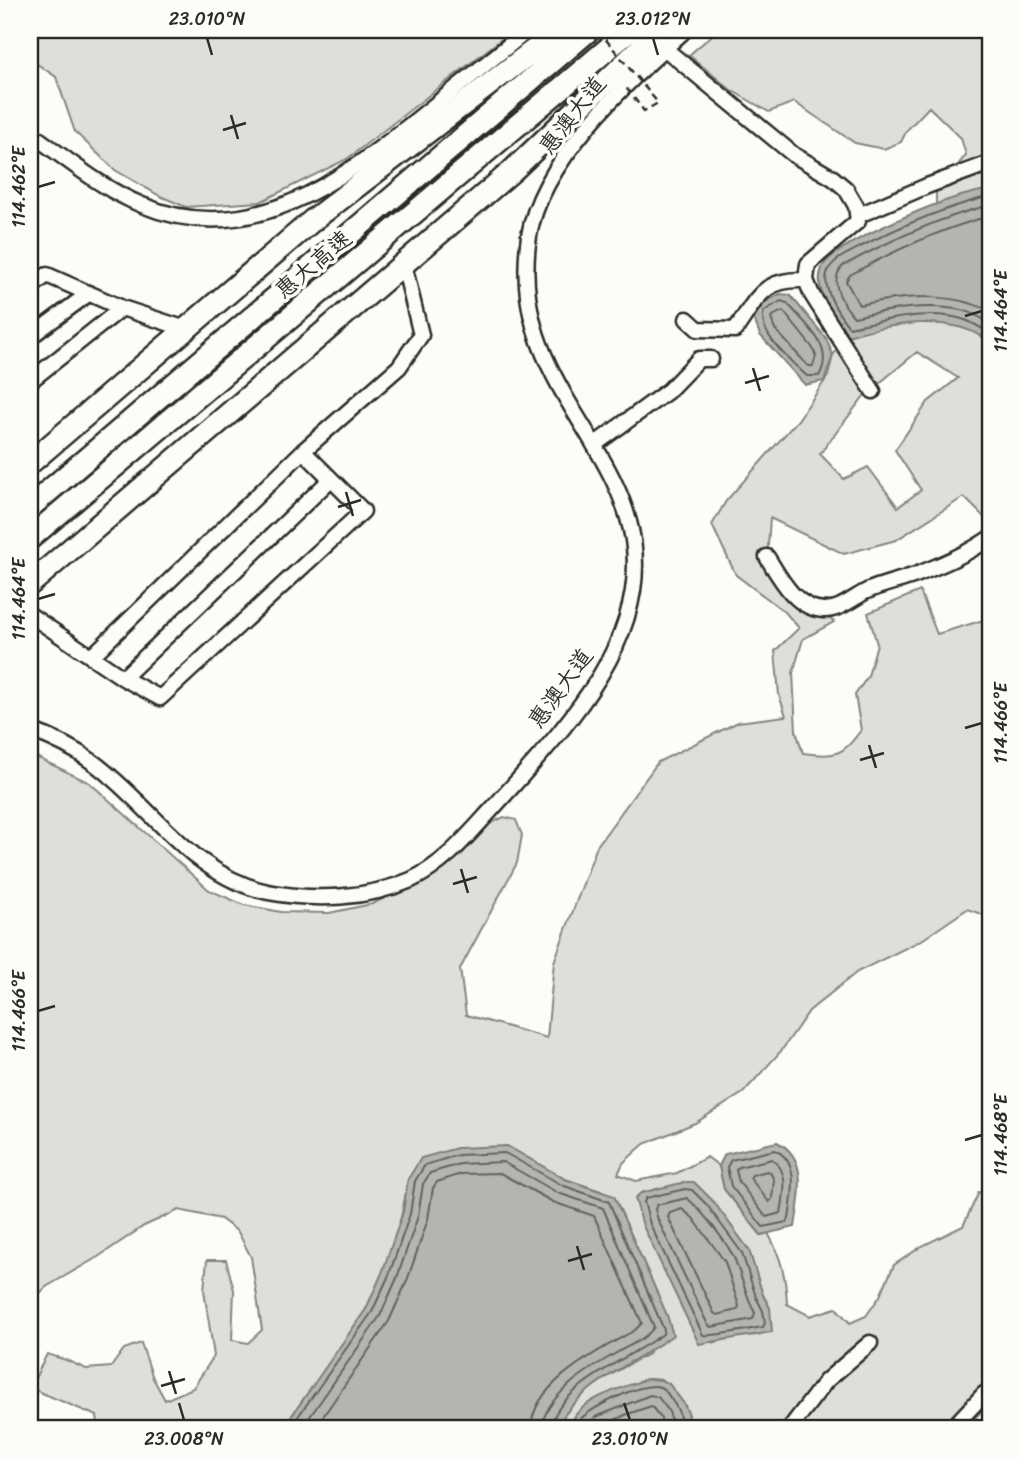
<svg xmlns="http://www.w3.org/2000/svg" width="1020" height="1458" font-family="Sriracha,'LXGW WenKai TC',sans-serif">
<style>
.green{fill:#dfdeda;stroke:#858482;stroke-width:2;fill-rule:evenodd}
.water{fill:#b5b4b1;stroke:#7e7d7b;stroke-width:2}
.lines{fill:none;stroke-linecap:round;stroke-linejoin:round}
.shore{stroke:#626261;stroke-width:2}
.minor-casing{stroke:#2b2b2b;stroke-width:19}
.highway-casing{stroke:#2b2b2b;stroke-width:26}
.minor{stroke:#fdfcf7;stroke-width:14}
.highway{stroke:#fdfcf7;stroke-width:21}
.path-bridge{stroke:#2b2b2b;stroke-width:2.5;stroke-dasharray:7 5;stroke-linecap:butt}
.ticks{fill:none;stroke:#2b2b2b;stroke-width:2.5}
.labels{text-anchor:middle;stroke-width:7;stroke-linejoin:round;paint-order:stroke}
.street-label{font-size:23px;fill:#2b2b2b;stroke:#fdfcf7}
.neatline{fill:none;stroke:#2b2b2b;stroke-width:2.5}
.ticks-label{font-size:18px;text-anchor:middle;fill:#2b2b2b}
</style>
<rect width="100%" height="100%" fill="#fdfcf7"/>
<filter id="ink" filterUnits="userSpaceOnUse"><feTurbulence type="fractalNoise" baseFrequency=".0143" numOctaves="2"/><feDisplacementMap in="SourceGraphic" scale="14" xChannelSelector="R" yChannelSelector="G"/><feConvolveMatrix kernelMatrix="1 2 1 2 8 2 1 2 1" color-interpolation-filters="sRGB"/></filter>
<g filter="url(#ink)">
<path class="green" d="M30 30H513L347 159 260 202 186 207 160 196 115 170 75 132 56 77 30 59Z
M718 30H990V189L936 205V192L966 155 961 138 929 107 907 130 901 142 884 149 855 143 794 102 769 112 731 90 689 55Z
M924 322 962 326 990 341V513L984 517 964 497 896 540 844 554 770 518 766 573 834 622 803 639 793 673 796 731 803 753C836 757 842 756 861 730L855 695 868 676 877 644 868 613 920 591 937 634 990 618V917L967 909 922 940 857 972 809 1011 782 1050 743 1093 695 1123 644 1144 623 1163 618 1174 636 1181 677 1173 707 1157 719 1166 724 1189 761 1235 768 1233C781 1257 786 1277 787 1304L810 1316 836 1308 850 1323 866 1316 880 1296 894 1265 922 1246 963 1226 979 1192H990V1403L965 1428H818L813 1426 811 1428H686L689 1415 684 1404 669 1384 661 1380 647 1379 587 1404 571 1424 573 1428H556C577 1390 613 1373 650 1353L601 1191 565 1179 507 1146 408 1179C402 1223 388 1272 365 1311 342 1348 315 1382 291 1417L281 1428H99L97 1416 30 1388 47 1354 66 1360 86 1369 111 1367 124 1349 141 1343 153 1378 165 1400 193 1388 214 1356 204 1290 207 1260H226L234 1290 232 1340 248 1343 262 1330 251 1257 238 1232 221 1219 179 1210 144 1226 98 1257 46 1287 30 1303V754L90 783 209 890 244 905 281 912 329 913 372 904 409 887 487 825 504 817 516 820 522 835 517 863 460 969 466 1015 547 1038 554 962 597 846 658 762 738 722 786 716 779 695 775 651 799 628 785 612 736 575 712 525 726 501 798 420 828 376 833 355 847 336 875 328ZM917 352 958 378 928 402 895 450 921 490 898 507 868 467 844 479 820 454 864 396ZM763 1295 770 1308 759 1335 738 1336 712 1343Z"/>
<path class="water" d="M990 189V341C948 313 893 323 847 336L843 332C832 313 813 290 822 268 830 246 924 208 948 200 962 195 976 192 990 189Z
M780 294 790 295 826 338 833 355 824 381 805 385 760 335 754 319 759 305Z
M777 1142C810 1158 799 1199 795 1227L761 1235 724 1189 719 1166 725 1154Z
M507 1146 565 1179 614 1196 667 1315 673 1335C633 1365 581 1382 556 1428H281L291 1417 366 1309 382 1273 403 1212 408 1179 421 1158 457 1148Z
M685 1182H694L713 1201 749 1250 763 1295 770 1308 772 1332 699 1344 643 1226 635 1198 641 1193Z
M647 1379 661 1380 669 1384 684 1404 689 1415 686 1428H573L571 1424C578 1399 624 1387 647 1379Z"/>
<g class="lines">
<path class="shore" d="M990 196C944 208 902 225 860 247 850 253 835 258 829 269 819 285 839 315 849 327 885 321 929 308 965 320 974 323 982 329 990 333
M990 205C938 218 890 240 843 266 828 281 842 303 854 317 890 310 928 302 965 311 974 313 982 319 990 323
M990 216C940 229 895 250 850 275L846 281 859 305C903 296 949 291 990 311
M781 301 787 303C805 324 836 347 819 376H807C792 362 756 333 764 311Z
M780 312H784L812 347 816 356 813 366H808L774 328 771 317Z
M775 1150C801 1162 792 1196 789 1219L787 1222 763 1227 731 1186 727 1167 731 1160Z
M772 1159C790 1172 784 1194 781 1213L766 1217 739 1182 736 1170 739 1167Z
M767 1171 770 1172 774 1180 772 1199 769 1202 750 1178 752 1175Z
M685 1189 692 1190 707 1205 742 1253 756 1297 763 1311 765 1323 763 1327C752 1329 710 1337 703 1335L650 1224 644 1202 646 1198Z
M687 1198C701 1210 728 1243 735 1260 742 1278 746 1296 755 1313L753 1319 711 1327 708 1325 658 1220 655 1209 657 1205Z
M682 1209 693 1218 725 1262 739 1306 737 1310 717 1315 714 1313 668 1217 670 1213Z
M290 1428 372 1312 389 1275 410 1214 415 1181 425 1165 458 1155 505 1153 562 1185 609 1202 664 1330 663 1334C633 1356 555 1388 551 1428
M302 1428 380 1316 397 1278 418 1216 423 1184 430 1173 460 1164 503 1162 558 1193 603 1208 654 1327C646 1339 630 1345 618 1352 592 1367 544 1395 542 1428
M315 1428 389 1321 407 1281 428 1219 433 1188 437 1182 461 1174 500 1173 553 1202 594 1216 642 1323 635 1330C600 1350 533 1382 531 1428
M579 1428 580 1419C594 1407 642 1381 660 1387 665 1389 668 1394 671 1399 679 1410 681 1415 680 1428
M588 1428V1423L596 1417 650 1395 658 1397C668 1410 672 1412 671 1428
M599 1428 625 1415 651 1406 661 1418V1428"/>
<g class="minor-casing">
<path id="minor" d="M664 48 794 155 833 178 846 189 856 206 858 221 808 264 806 280 812 295 873 391
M30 133C66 158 102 189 142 205 250 250 339 182 420 117 456 88 492 59 528 30
M859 215 927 186 990 163
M30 288 47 275 122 308 186 329
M687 319 698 329 735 330C758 298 762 278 806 280
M30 337 88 294
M30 381 122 308
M594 445 668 391 699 359H711
M767 557C780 578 795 608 823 610 839 611 853 598 867 591 885 583 905 580 923 572 946 563 970 552 990 538
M30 615 123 678 160 698 363 511 303 451 399 367 421 335 404 265
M92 656 303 451
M123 678 331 479
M30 730C53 738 75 749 94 763 152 806 193 877 268 892 315 901 367 899 411 880 444 865 469 834 493 808 557 736 650 645 633 540 625 491 597 450 572 408 538 352 519 303 529 236 541 159 630 80 685 30
M790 1428 826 1381 870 1343
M952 1428 984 1394 990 1391"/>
</g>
<g class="highway-casing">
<path id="highway" d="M30 463 313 220 560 30
M30 507 589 30
M30 538 630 30
M30 584 512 171 660 30"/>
</g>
<use href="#minor" class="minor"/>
<use href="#highway" class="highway"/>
<path class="path-bridge" d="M598 30 658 103 644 111 624 85"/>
</g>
</g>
<path class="ticks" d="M207 38 212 55M653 38 658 55M231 115 238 139M223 130 246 123M38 187 55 182M965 316 982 311M753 368 760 391M745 383 769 376M346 492 353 516M338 507 361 500M38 599 55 594M965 728 982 723M869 745 876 768M860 760 884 753M461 869 468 893M453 884 477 877M38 1011 55 1006M965 1140 982 1135M577 1246 584 1270M568 1261 592 1254M169 1371 176 1394M161 1386 185 1379M179 1403 184 1420M624 1403 630 1420"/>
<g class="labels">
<g class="street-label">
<text transform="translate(572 115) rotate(-52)" y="8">惠澳大道</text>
<text transform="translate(313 264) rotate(-40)" y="8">惠大高速</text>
<text transform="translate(560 688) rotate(-54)" y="8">惠澳大道</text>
</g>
</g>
<rect width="1020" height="1458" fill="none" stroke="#fdfcf7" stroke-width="77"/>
<rect x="38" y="38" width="944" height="1382" class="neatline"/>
<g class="ticks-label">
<text x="207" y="25">23.010°N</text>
<text x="653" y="25">23.012°N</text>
<text transform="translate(19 187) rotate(-90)" y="6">114.462°E</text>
<text transform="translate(1001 311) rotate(-90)" y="6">114.464°E</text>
<text transform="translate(19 599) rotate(-90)" y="6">114.464°E</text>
<text transform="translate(1001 723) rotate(-90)" y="6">114.466°E</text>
<text transform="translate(19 1011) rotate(-90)" y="6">114.466°E</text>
<text transform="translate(1001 1135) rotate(-90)" y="6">114.468°E</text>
<text x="184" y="1445">23.008°N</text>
<text x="630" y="1445">23.010°N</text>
</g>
</svg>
